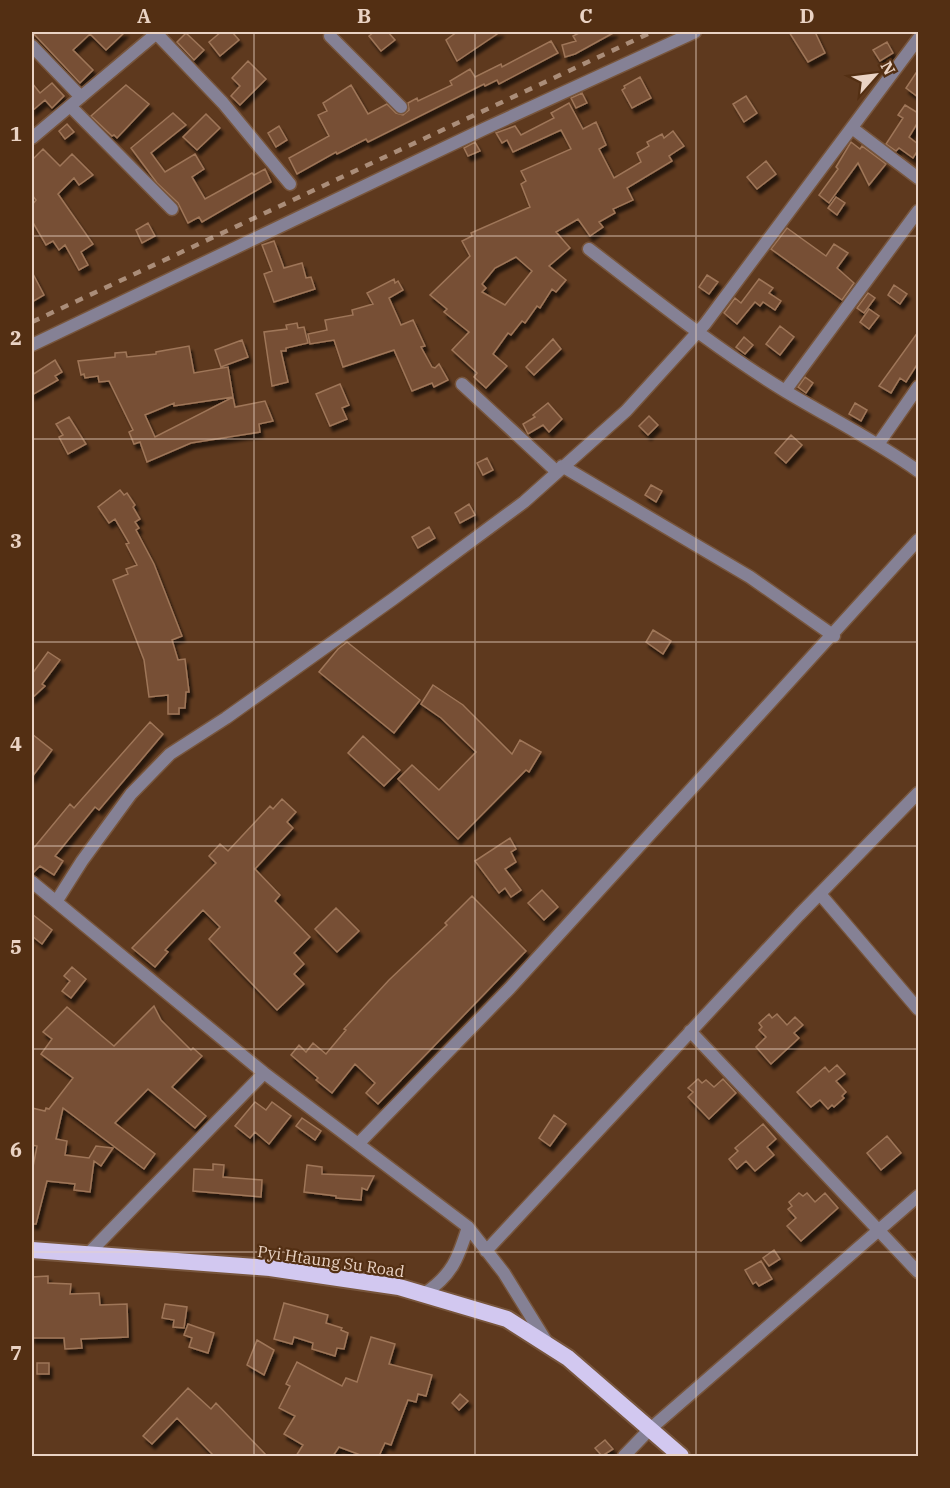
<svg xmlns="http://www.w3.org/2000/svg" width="950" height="1488" font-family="'IBM Plex Serif',serif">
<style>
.building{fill:#775035;stroke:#9f7659;stroke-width:1.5;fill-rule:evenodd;filter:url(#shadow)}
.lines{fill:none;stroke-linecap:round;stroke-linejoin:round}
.minor-casing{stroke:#77553c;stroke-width:15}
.trunk-casing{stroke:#77553c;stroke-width:20}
.minor{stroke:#858195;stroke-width:12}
.trunk{stroke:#d2c8f0;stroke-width:16}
.rail{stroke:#aa8d79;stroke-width:4.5;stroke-dasharray:8 8;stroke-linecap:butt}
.grid{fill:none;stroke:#ead3c4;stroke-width:1.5;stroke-opacity:0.55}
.labels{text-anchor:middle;stroke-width:4.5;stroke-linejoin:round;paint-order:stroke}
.street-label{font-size:16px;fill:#ead3c4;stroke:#532f13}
.neatline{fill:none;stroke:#ead3c4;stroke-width:2}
.grid-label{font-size:20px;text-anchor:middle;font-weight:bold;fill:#ead3c4}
</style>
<defs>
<filter id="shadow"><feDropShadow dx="3" dy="5" stdDeviation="1.5" flood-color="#0009"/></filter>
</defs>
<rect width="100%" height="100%" fill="#5e391e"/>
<path class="building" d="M32 32H125L106 50 90 34 73 50 93 70 80 83Z
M221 32H232L239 40 220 56 209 42Z
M374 32H388L395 40 381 51 369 36Z
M457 32H500L457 61 446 40Z
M581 32H615L575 54 565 57 562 45 576 41 573 36Z
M789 32H815L825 53 808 62Z
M186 33 204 50 194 60 177 42Z
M551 41 558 53 499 84 497 80 485 86 484 84 368 142 366 139 337 154 336 152 297 174 289 158 329 136 318 115 327 111 323 103 351 85 368 114 387 104 396 113 403 115 409 110 408 103 417 98 418 101 452 85 450 81 470 69 475 77 501 64 502 67Z
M887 42 893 53 880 61 873 50Z
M248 61 266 79 240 105 231 96 240 86 232 78Z
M918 70V97L906 88Z
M640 77 651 98 632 108 622 90 625 88 624 86Z
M32 83 40 93 52 83 64 96 52 108 45 100 32 111Z
M126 85 149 104 117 138 114 135 112 136 91 116Z
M582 93 587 103 576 108 571 98Z
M746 96 757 113 744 122 733 104Z
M569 103 583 129 596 122 606 145 599 149 614 178 641 162 637 153 649 146 647 142 662 134 664 138 673 131 684 146 669 156 672 161 627 188 633 200 613 209 615 213 599 222 603 227 590 236 578 219 556 232 570 248 549 266 566 280 556 292 552 289 540 308 537 306 525 323 522 321 511 335 508 333 493 354 507 366 486 388 474 377 477 373 475 371 452 350 469 332 444 312 447 309 430 295 470 256 462 241 472 236 471 233 530 207 521 184 526 181 521 171 571 149 561 130 513 152 507 140 502 143 496 133 515 126 521 135 554 118 551 113ZM516 257 532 271 505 305 482 292 486 288 482 284 495 268Z
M905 105 918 113V122L909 137 918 144V150L913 158 899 148 896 151 886 144 903 118 898 115Z
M173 113 186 125 151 153 165 172 195 154 204 169 192 177 205 199 252 173 254 175 265 169 271 182 202 222 199 217 188 223 178 203 157 183 131 148Z
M206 114 220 128 197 150 183 137Z
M67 124 74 132 65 139 59 131Z
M279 126 287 140 276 147 268 133Z
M475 142 480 151 468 156 464 148Z
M851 142 860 149 862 146 886 164 869 185 858 163 829 203 819 195 838 169 836 167Z
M43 149 60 166 72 154 93 175 79 185 74 178 58 194 93 244 81 252 88 265 79 270 65 245 59 250 53 241 46 245 32 221V205L36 200 32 195V160Z
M766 161 776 174 757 189 747 177Z
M836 197 845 203 837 215 828 208Z
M148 223 155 236 142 243 136 230Z
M787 228 826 256 834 244 848 253 837 268 854 283 842 300 771 249Z
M274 241 284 268 302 263 306 278 311 277 315 289 274 302 264 274 272 271 262 245Z
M32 272 44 295 32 302Z
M707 275 718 282 709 294 699 287Z
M394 279 395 283 398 281 403 290 389 298 401 325 413 320 425 346 421 347 432 367 435 368 439 364 448 380 434 387 432 383 412 391 394 350 343 367 334 340 310 344 308 334 327 330 325 320 353 315 352 310 373 304 367 293Z
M759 279 773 288 769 293 781 301 775 310 763 302 760 306 755 302 737 324 724 313 735 298 741 303Z
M894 285 907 294 900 304 888 295Z
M868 293 875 298 864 313 857 308Z
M869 309 879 316 869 329 860 322Z
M297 323 298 328 304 327 308 343 286 348V351H281L288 382 272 386 264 332 287 329 286 325Z
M780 326 794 337 780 355 766 344Z
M918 332V363L906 382 900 378 891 393 879 386Z
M744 337 753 345 745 354 736 347Z
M553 339 561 349 534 375 526 367Z
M242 340 248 357 221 367 215 350Z
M189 346 194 373 228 367 233 397 174 406V403L145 415 155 437 233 397 235 407 265 401 273 421 259 424 260 432 191 443 147 462 140 442 134 444 129 432 133 430 109 381 99 382 98 376 85 378 84 374 81 375 78 361 115 357V353L126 352 127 357 156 354V352Z
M55 360 62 372 55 376 58 380 32 395V375Z
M805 377 813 383 806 393 798 387Z
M340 384 349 405 342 408 347 419 330 426 316 394Z
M548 403 562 419 549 432 543 425 528 434 523 424 535 417 533 415Z
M855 403 867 410 861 421 849 414Z
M649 416 658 425 648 435 639 426Z
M69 417 86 444 68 454 59 437 63 435 56 424Z
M791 435 802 445 786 463 775 453Z
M487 458 493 470 483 475 477 463Z
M651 485 662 491 656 502 645 495Z
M120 490 124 495 127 493 135 505 133 507 140 519 135 522 139 528 136 530 154 564 182 636 172 640 178 660 185 659 189 692H186L185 708H179V714H168V695L149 697 144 660 113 580 128 574 126 569 137 565 126 544 129 543 115 519 109 523 98 507Z
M469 504 475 515 460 523 455 513Z
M429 527 435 538 418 548 412 537Z
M653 630 671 641 663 654 646 642Z
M347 642 420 700 394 733 319 672 338 649Z
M48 652 60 660 42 684 45 686 32 698V674Z
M433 685 463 705 512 754 520 740 541 752 529 772 526 770 458 839 398 779 412 765 439 790 476 752 441 718 421 704Z
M150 722 163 734 99 810 95 807 55 856 63 861 54 875 40 866 32 874V850L70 804 74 808Z
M32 734 52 750 32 777Z
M363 736 400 770 384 786 348 753Z
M282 799 296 812 287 822 293 828 255 869 280 895 275 901 310 937 294 953 304 964 294 974 304 984 277 1010 209 939 220 927 203 910 165 950 168 952 155 967 132 948 216 863 209 856 220 844 228 851 270 806 273 809Z
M510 838 516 849 511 852 516 862 505 869 521 890 511 897 505 888 499 893 475 861Z
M542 890 558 907 544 920 528 903Z
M472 896 526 951 378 1104 366 1093 375 1083 355 1064 332 1093 316 1080 318 1078 291 1055 299 1045 306 1052 313 1043 326 1054 346 1030 344 1029 389 980 447 925 445 923Z
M336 908 359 931 337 952 315 929Z
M32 914 52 930 42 944 32 936Z
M72 967 86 979 71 998 62 991 70 981 64 976Z
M154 1006 161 1020 191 1050 193 1048 202 1056 172 1087 206 1116 195 1128 148 1089 115 1123 155 1154 144 1169 63 1108 56 1139 67 1141 65 1155 89 1158 96 1146 113 1148 101 1166 94 1161 90 1192 74 1190 75 1184 47 1181 36 1224H32V1172L37 1146 32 1145V1108L45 1111 46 1108 49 1109 73 1078 41 1054 52 1039 43 1032 67 1007 114 1046Z
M769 1014 772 1018 777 1014 787 1025 795 1017 803 1025 794 1033 799 1038 771 1064 756 1047 766 1037 759 1030 762 1027 759 1023Z
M837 1065 845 1074 836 1081 846 1092 842 1096 844 1098 834 1107 832 1105 828 1109 820 1100 811 1107 797 1092 825 1067 829 1072Z
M698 1079 702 1083 706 1080 714 1087 723 1079 736 1093 709 1119 688 1097 693 1092 688 1088Z
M255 1102 266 1110 272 1102 291 1116 269 1144 255 1132 250 1138 235 1126Z
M554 1115 566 1124 550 1146 539 1138Z
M302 1118 321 1131 315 1140 296 1126Z
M763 1124 776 1139 767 1147 774 1155 755 1171 746 1161 737 1169 729 1159 738 1151 735 1148Z
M887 1136 901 1153 881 1170 867 1153Z
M213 1164 224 1165 223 1177 262 1180 261 1197 193 1191 194 1169 213 1170Z
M307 1165 322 1167V1174L374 1176 367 1190 362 1188 361 1200 336 1198V1196L304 1192Z
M799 1193 803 1196 807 1193 815 1202 825 1193 838 1208 801 1241 787 1226 796 1218 788 1209 792 1206 789 1202Z
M774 1250 780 1259 769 1266 763 1258Z
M761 1261 772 1279 759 1286 756 1282 753 1284 745 1270Z
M48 1276V1283L71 1284 70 1294 99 1293 100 1305 127 1304 128 1337 81 1339 82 1348 65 1349 64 1338H32V1277Z
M284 1303 328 1315 326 1323 342 1328 341 1330 348 1333 344 1349 337 1348 335 1356 312 1349 313 1343 294 1337 292 1344 274 1339Z
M165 1304 187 1307 184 1328 173 1327 174 1320 162 1318Z
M188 1324 214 1333 208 1353 189 1347 192 1338 184 1335Z
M371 1337 395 1344 389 1364 432 1375 426 1396 418 1394 416 1402 408 1400 391 1445 385 1443 379 1456H363L339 1447 333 1456H296L303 1445 284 1434 295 1416 279 1408 290 1386 286 1384 297 1362 342 1386 346 1378 357 1382Z
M257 1340 274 1350 264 1375 247 1365Z
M37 1363H49V1374H37Z
M188 1388 211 1409 216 1403 267 1456H214L177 1418 152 1444 143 1436Z
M460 1394 468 1401 459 1410 452 1403Z
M605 1440 613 1449 602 1456 595 1448Z"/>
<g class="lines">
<g class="minor-casing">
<path id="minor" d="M156 33 223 103 290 184
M330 36 401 107
M32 46 81 97
M70 106 172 209
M852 128 918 178
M32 138 158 32
M589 249C653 298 716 349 785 391 830 418 876 441 918 471
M32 345 484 129 695 32
M462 384 556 471
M785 391 918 211
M879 443 918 387
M562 466 750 577 834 636
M32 882 264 1073 468 1227 504 1273 546 1341
M820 894 918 1009
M56 902 82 861 131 794 170 754 226 718 393 599 524 502 626 411 705 324 918 39
M690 1031 918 1272
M359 1143 510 988 918 540
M486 1251 799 915 918 793
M87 1255 264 1073
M424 1294C452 1275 458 1259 468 1227
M624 1456 649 1430 918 1196"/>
</g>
<g class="trunk-casing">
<path id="trunk" d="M32 1250 270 1268 399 1287 507 1319 568 1358 681 1456"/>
</g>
<use href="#minor" class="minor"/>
<use href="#trunk" class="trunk"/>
<path class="rail" d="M32 322 652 32"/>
</g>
<path class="grid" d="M254 32V1456M475 32V1456M696 32V1456M32 236H918M32 439H918M32 642H918M32 846H918M32 1049H918M32 1252H918"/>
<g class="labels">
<g class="street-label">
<text transform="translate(331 1261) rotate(8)" y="6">Pyi Htaung Su Road</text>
</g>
</g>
<rect width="950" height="1488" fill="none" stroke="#532f13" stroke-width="66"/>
<g transform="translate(875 75) rotate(62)" stroke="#532f13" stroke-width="4.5" paint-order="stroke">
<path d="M0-4.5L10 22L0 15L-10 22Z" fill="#ead3c4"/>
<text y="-9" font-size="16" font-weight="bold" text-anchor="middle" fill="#ead3c4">N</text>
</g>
<rect x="33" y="33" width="884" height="1422" class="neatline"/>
<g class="grid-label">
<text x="144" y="23">A</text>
<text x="364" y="23">B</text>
<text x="586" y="23">C</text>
<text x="807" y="23">D</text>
<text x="16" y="141">1</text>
<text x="16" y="345">2</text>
<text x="16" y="548">3</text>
<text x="16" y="751">4</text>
<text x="16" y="954">5</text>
<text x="16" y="1157">6</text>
<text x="16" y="1360">7</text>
</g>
</svg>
